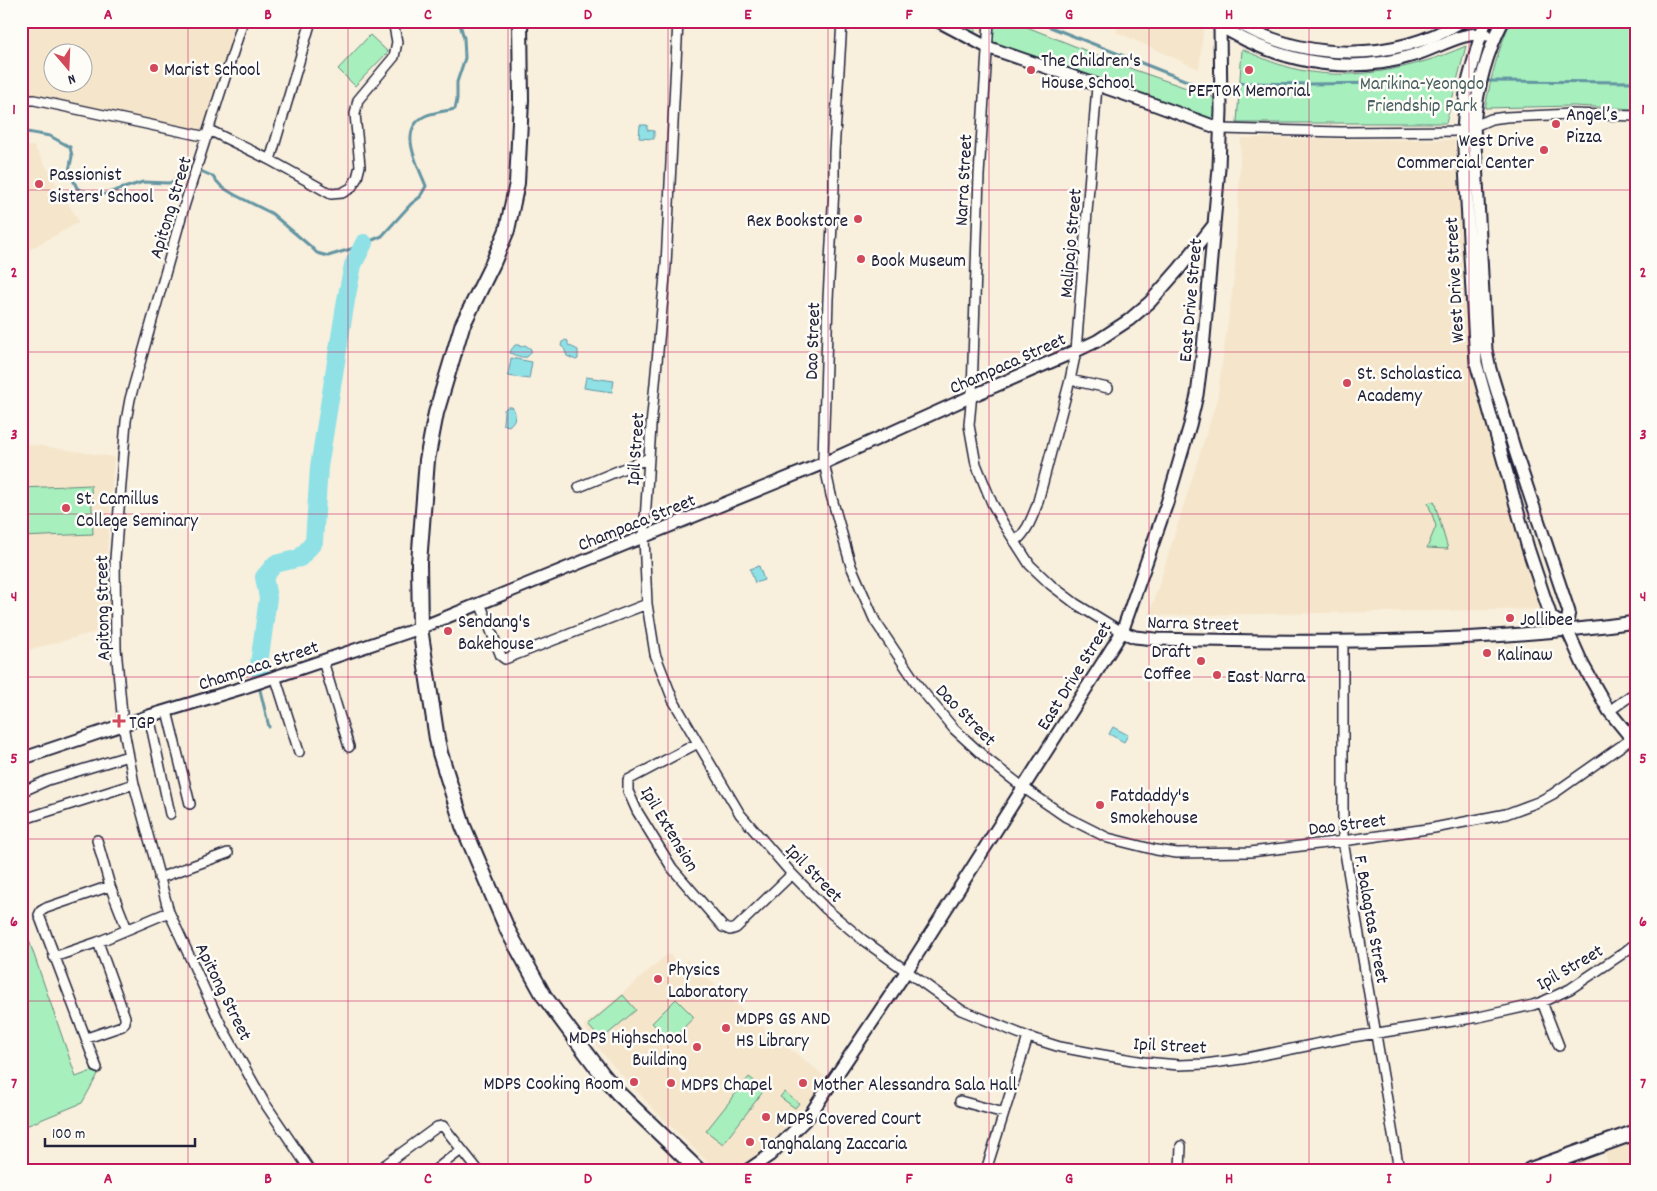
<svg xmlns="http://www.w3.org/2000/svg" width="1657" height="1191" font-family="Dekko,sans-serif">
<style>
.built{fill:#f5e6cb;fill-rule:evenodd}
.green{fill:#a7efbd;stroke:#64887c}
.water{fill:#8fe1e6;stroke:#6395a2}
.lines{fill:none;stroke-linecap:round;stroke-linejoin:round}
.stream{stroke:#6395a2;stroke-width:3}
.river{stroke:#8fe1e6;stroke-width:18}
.minor-casing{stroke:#22223b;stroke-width:12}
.tertiary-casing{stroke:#22223b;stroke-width:15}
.secondary-casing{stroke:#22223b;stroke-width:18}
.minor{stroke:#fdfcf7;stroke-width:9}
.tertiary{stroke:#fdfcf7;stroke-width:11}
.secondary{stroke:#fdfcf7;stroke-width:14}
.grid{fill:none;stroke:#c2185b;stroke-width:1;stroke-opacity:0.55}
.poi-dot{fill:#d1495b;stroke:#fdfcf7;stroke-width:2}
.labels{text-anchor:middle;stroke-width:5;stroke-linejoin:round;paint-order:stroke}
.poi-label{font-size:19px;fill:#22223b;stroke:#fdfcf7;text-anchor:start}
.park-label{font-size:19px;fill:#4a6062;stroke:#fdfcf7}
.street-label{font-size:19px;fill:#22223b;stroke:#fdfcf7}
.neatline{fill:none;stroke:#c2185b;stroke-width:2}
.grid-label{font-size:16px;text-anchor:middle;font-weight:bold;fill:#c2185b}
</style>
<rect width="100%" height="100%" fill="#f8efdd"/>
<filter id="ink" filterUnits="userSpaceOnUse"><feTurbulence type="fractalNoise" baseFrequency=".02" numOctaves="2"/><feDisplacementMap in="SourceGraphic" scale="10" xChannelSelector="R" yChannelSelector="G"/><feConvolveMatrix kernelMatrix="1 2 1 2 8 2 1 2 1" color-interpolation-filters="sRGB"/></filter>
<g filter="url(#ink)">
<path class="built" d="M21 21H239L205 132 21 94ZM52 52H82V82H52Z
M964 21H985V33Z
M1121 21H1200L1204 25 1199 69 1116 32Z
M1241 138 1455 140 1472 369 1540 609 1149 616 1217 399 1235 271Z
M21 146H34L79 222 27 251H21Z
M21 443 114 457 106 564 114 627 21 652Z
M668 954 681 965 687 960 753 1019 826 1077 812 1098 762 1155 737 1170H716L657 1113 606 1058 584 1026Z
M1636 1135V1170H1610L1603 1147Z"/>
<path class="green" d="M948 21H963L976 29 973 35Z
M995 21H1012L1132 69 1218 99 1213 120 991 44Z
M1511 21H1628L1636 27V109L1573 106 1485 108C1491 78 1498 49 1511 21Z
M370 35 388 52 355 86 338 69Z
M1466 46 1446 123H1237L1242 49C1255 55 1268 61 1281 65 1326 80 1378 75 1422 62 1437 58 1452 52 1466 46Z
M91 485 93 534 21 537V488Z
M1434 501 1448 549 1427 548 1436 526 1428 503Z
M21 917 76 1077 102 1067 82 1103 21 1128Z
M623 995 636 1010 601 1040 588 1025Z
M676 999 694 1017 671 1041 652 1023Z
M749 1077 765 1089 723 1144 706 1131Z
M784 1092 799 1103 795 1108 780 1097Z"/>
<path class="water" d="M640 125H647V130L654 131V139L639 138Z
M566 340 568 341V345L578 350V359L576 360 567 356 564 348 561 346 562 342Z
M515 345H519L520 347 525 345 531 349V353L527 357C522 358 515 355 510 353L511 350Z
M511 358 532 362 529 379 508 376Z
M586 377 614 381 612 392 584 388Z
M507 407H512C517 414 516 420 509 426L503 424 504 410Z
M759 566 764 580 755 583 750 569Z
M1113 727 1128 735 1124 742 1109 734Z"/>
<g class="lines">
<path class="stream" d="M1035 21 1210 90
M1484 81 1636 82
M1241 83 1309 84 1465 82
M21 131 50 136 70 147 72 156 69 171 77 188 95 197 143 182 168 183 174 182 177 174 188 169 203 172 212 176 222 187 235 195 271 213 310 246 317 253 328 256 354 248 382 236 411 204 420 197 426 186C418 165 397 130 425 116 433 112 446 111 455 109L457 99V82L465 58 464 38 459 21
M260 690 269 727"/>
<path class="river" d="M260 673 259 664 268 598 264 577 275 564 300 558 314 542 319 467 346 300 353 265 364 243"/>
<g class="minor-casing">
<path id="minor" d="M243 21 183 210 130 399 126 421 115 559 116 648 123 725 134 784 169 912 222 1027 264 1102 310 1170
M678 21 666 265 651 426 644 537 647 604 655 654 673 700 698 743 740 814 792 874 826 909 863 940 961 1010 1028 1037 1060 1047 1097 1054 1144 1062 1179 1065 1205 1064 1242 1059 1346 1038 1479 1017 1533 1005 1542 1002 1570 989 1622 954 1636 943
M842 21 834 152V188L828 299 823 458 831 495 851 566 875 621 919 687 954 729 988 760 1024 788 1066 817 1108 838 1156 850 1177 853 1250 852 1343 841 1434 828 1506 814 1538 802 1553 794 1631 739
M989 21 979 175 972 393 969 425 976 464 992 503 1003 523 1030 565 1051 585 1076 604 1122 632
M21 100H34L207 137
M1221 129 1341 132 1463 131 1491 119 1506 117 1571 114 1636 116
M209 130 270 160 331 194 342 193 351 188 357 178 360 166 355 114 358 100 394 57 397 42 393 21
M270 160 311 21
M1070 380 1108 388
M579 487 649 458
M1015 542C1027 532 1031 520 1037 505L1070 380 1076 351 1097 86
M480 603 501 656 505 659 647 604
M1343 642V841L1399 1170
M323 661 349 747
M275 676 299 752
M167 711 190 804
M1609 711 1636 692
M149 716 170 814
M698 743 628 780V791L637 811 672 868 723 927 730 930 736 928 792 874
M21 792 48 780 128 756
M21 820 134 784
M97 840 110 886 127 929
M159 878 228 853
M54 957 98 942 169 912
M1542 1002 1559 1046
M87 1038 122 1026 125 1022V1017L98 942
M97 1068 39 915 41 911 46 908 110 886
M960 1101 1004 1113
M987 1167 1028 1037
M378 1170 437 1127 443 1126 478 1170
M435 1170 461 1150
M1180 1170 1181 1146"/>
</g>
<g class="tertiary-casing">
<path id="tertiary" d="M938 21 987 47 1150 103 1221 129
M1213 21C1272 61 1346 77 1414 55 1435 49 1467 29 1487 35
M1235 21C1304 62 1393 63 1462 21
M1486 21 1481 34 1469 78 1466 92 1463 131 1476 363 1528 548 1551 617 1566 627 1583 665 1609 711 1636 744
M1503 21C1486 54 1477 89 1474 125L1486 350 1490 369 1516 454 1569 612 1566 627
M1122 632 1135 637 1155 639C1316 643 1476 644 1636 622
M21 759 149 716 242 688 420 628 824 463 972 396 1076 351 1097 341 1129 320 1150 302 1179 269 1213 226
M748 1170 770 1155 809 1116 906 972 1122 632 1167 503 1190 425 1197 395 1203 349 1219 168 1221 110 1220 26 1222 21"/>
</g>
<g class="secondary-casing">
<path id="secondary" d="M520 21 521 100 517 183 507 230 493 263 462 326 436 413 427 460 419 563 420 628 437 739 440 753 463 826 508 931 544 996 602 1074 618 1093 698 1170
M1530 1170 1636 1132"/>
</g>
<use href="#minor" class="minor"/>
<use href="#tertiary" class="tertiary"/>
<use href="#secondary" class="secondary"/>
</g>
</g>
<path class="grid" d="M188 21V1170M348 21V1170M508 21V1170M668 21V1170M828 21V1170M989 21V1170M1149 21V1170M1309 21V1170M1469 21V1170M21 190H1636M21 352H1636M21 514H1636M21 677H1636M21 839H1636M21 1001H1636"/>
<g class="poi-dot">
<circle cx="154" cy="68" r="5"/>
<circle cx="1031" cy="70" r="5"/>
<circle cx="1249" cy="70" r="5"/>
<circle cx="1556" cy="124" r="5"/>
<circle cx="1544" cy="150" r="5"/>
<circle cx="39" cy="184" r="5"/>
<circle cx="858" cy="219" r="5"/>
<circle cx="861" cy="259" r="5"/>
<circle cx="1347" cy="383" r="5"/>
<circle cx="66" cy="508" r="5"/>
<circle cx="1510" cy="618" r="5"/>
<circle cx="448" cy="631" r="5"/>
<circle cx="1487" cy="653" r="5"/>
<circle cx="1201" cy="661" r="5"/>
<circle cx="1217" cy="675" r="5"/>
<path d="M116.5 713.5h5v5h5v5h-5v5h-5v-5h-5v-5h5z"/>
<circle cx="1100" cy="805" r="5"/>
<circle cx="658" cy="979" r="5"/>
<circle cx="726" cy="1028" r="5"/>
<circle cx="697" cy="1047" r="5"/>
<circle cx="634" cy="1082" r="5"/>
<circle cx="671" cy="1083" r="5"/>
<circle cx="803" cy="1083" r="5"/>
<circle cx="766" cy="1117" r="5"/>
<circle cx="750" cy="1142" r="5"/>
</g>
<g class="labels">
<g class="poi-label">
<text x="1041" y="66">The Children's<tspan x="1041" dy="22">House School</tspan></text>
<text x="164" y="75">Marist School</text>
<text x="1249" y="96" text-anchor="middle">PEFTOK Memorial</text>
<text x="1566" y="120">Angel’s<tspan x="1566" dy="22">Pizza</tspan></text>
<text x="1534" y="146" text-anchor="end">West Drive<tspan x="1534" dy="22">Commercial Center</tspan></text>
<text x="49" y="180">Passionist<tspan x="49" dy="22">Sisters' School</tspan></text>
<text x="848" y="226" text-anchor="end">Rex Bookstore</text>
<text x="871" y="266">Book Museum</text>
<text x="1357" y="379">St. Scholastica<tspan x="1357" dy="22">Academy</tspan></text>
<text x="76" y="504">St. Camillus<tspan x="76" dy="22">College Seminary</tspan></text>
<text x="1520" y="625">Jollibee</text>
<text x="458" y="627">Sendang's<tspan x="458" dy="22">Bakehouse</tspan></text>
<text x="1191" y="657" text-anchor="end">Draft<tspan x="1191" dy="22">Coffee</tspan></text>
<text x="1497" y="660">Kalinaw</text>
<text x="1227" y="682">East Narra</text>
<text x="129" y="728">TGP</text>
<text x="1110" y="801">Fatdaddy's<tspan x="1110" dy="22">Smokehouse</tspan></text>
<text x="668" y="975">Physics<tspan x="668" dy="22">Laboratory</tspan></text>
<text x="736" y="1024">MDPS GS AND<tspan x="736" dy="22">HS Library</tspan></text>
<text x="687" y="1043" text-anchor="end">MDPS Highschool<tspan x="687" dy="22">Building</tspan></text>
<text x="624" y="1089" text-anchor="end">MDPS Cooking Room</text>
<text x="681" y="1090">MDPS Chapel</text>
<text x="813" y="1090">Mother Alessandra Sala Hall</text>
<text x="776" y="1124">MDPS Covered Court</text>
<text x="760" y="1149">Tanghalang Zaccaria</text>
</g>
<g class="park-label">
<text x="1422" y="89">Marikina-Yeongdo<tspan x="1422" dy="22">Friendship Park</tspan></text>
</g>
<g class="street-label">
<text transform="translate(962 180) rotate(-87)" y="7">Narra Street</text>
<text transform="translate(169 207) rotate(-73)" y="7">Apitong Street</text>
<text transform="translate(1069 243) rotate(-85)" y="7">Malipajo Street</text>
<text transform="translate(1453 280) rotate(-93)" y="7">West Drive Street</text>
<text transform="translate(1189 300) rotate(-85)" y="7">East Drive Street</text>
<text transform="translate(811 341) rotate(-88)" y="7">Dao Street</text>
<text transform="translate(1007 362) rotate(-24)" y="7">Champaca Street</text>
<text transform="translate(634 449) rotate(-86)" y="7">Ipil Street</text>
<text transform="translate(636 521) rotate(-22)" y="7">Champaca Street</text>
<text transform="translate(101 608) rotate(-91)" y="7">Apitong Street</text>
<text transform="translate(1193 622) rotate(2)" y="7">Narra Street</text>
<text transform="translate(258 664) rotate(-18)" y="7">Champaca Street</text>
<text transform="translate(1073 675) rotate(-58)" y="7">East Drive Street</text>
<text transform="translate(967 714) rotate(46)" y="7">Dao Street</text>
<text transform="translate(1347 823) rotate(-7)" y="7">Dao Street</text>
<text transform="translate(671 828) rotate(59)" y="7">Ipil Extension</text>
<text transform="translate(815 872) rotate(46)" y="7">Ipil Street</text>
<text transform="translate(1373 919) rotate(80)" y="7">F. Balagtas Street</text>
<text transform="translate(1569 966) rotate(-30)" y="7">Ipil Street</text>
<text transform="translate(225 991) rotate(64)" y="7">Apitong Street</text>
<text transform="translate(1170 1044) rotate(3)" y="7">Ipil Street</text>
</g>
</g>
<rect width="1657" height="1191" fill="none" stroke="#fdfcf7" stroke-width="55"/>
<g transform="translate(68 68) rotate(161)"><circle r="24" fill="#fdfcf7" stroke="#a5a5ac"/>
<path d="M0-4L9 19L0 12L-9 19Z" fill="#d1495b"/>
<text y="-8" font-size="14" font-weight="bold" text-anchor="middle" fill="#22223b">N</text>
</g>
<path d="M45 1138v8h150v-8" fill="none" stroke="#22223b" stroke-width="2.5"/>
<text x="52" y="1138" font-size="15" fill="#22223b" stroke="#fdfcf7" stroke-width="4" paint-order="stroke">100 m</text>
<rect x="28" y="28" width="1602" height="1136" class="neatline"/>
<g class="grid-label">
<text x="108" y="19">A</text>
<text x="268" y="19">B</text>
<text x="428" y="19">C</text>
<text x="588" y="19">D</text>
<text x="748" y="19">E</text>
<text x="909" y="19">F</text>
<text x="1069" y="19">G</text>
<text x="1229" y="19">H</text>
<text x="1389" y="19">I</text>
<text x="1549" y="19">J</text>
<text x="14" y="114">1</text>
<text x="1643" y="114">1</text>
<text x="14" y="277">2</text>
<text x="1643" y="277">2</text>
<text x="14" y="439">3</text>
<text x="1643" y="439">3</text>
<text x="14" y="601">4</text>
<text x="1643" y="601">4</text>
<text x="14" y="763">5</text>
<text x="1643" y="763">5</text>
<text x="14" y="926">6</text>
<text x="1643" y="926">6</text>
<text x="14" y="1088">7</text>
<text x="1643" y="1088">7</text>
<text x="108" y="1183">A</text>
<text x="268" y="1183">B</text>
<text x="428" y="1183">C</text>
<text x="588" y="1183">D</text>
<text x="748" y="1183">E</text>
<text x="909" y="1183">F</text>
<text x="1069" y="1183">G</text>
<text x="1229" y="1183">H</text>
<text x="1389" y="1183">I</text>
<text x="1549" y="1183">J</text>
</g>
</svg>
